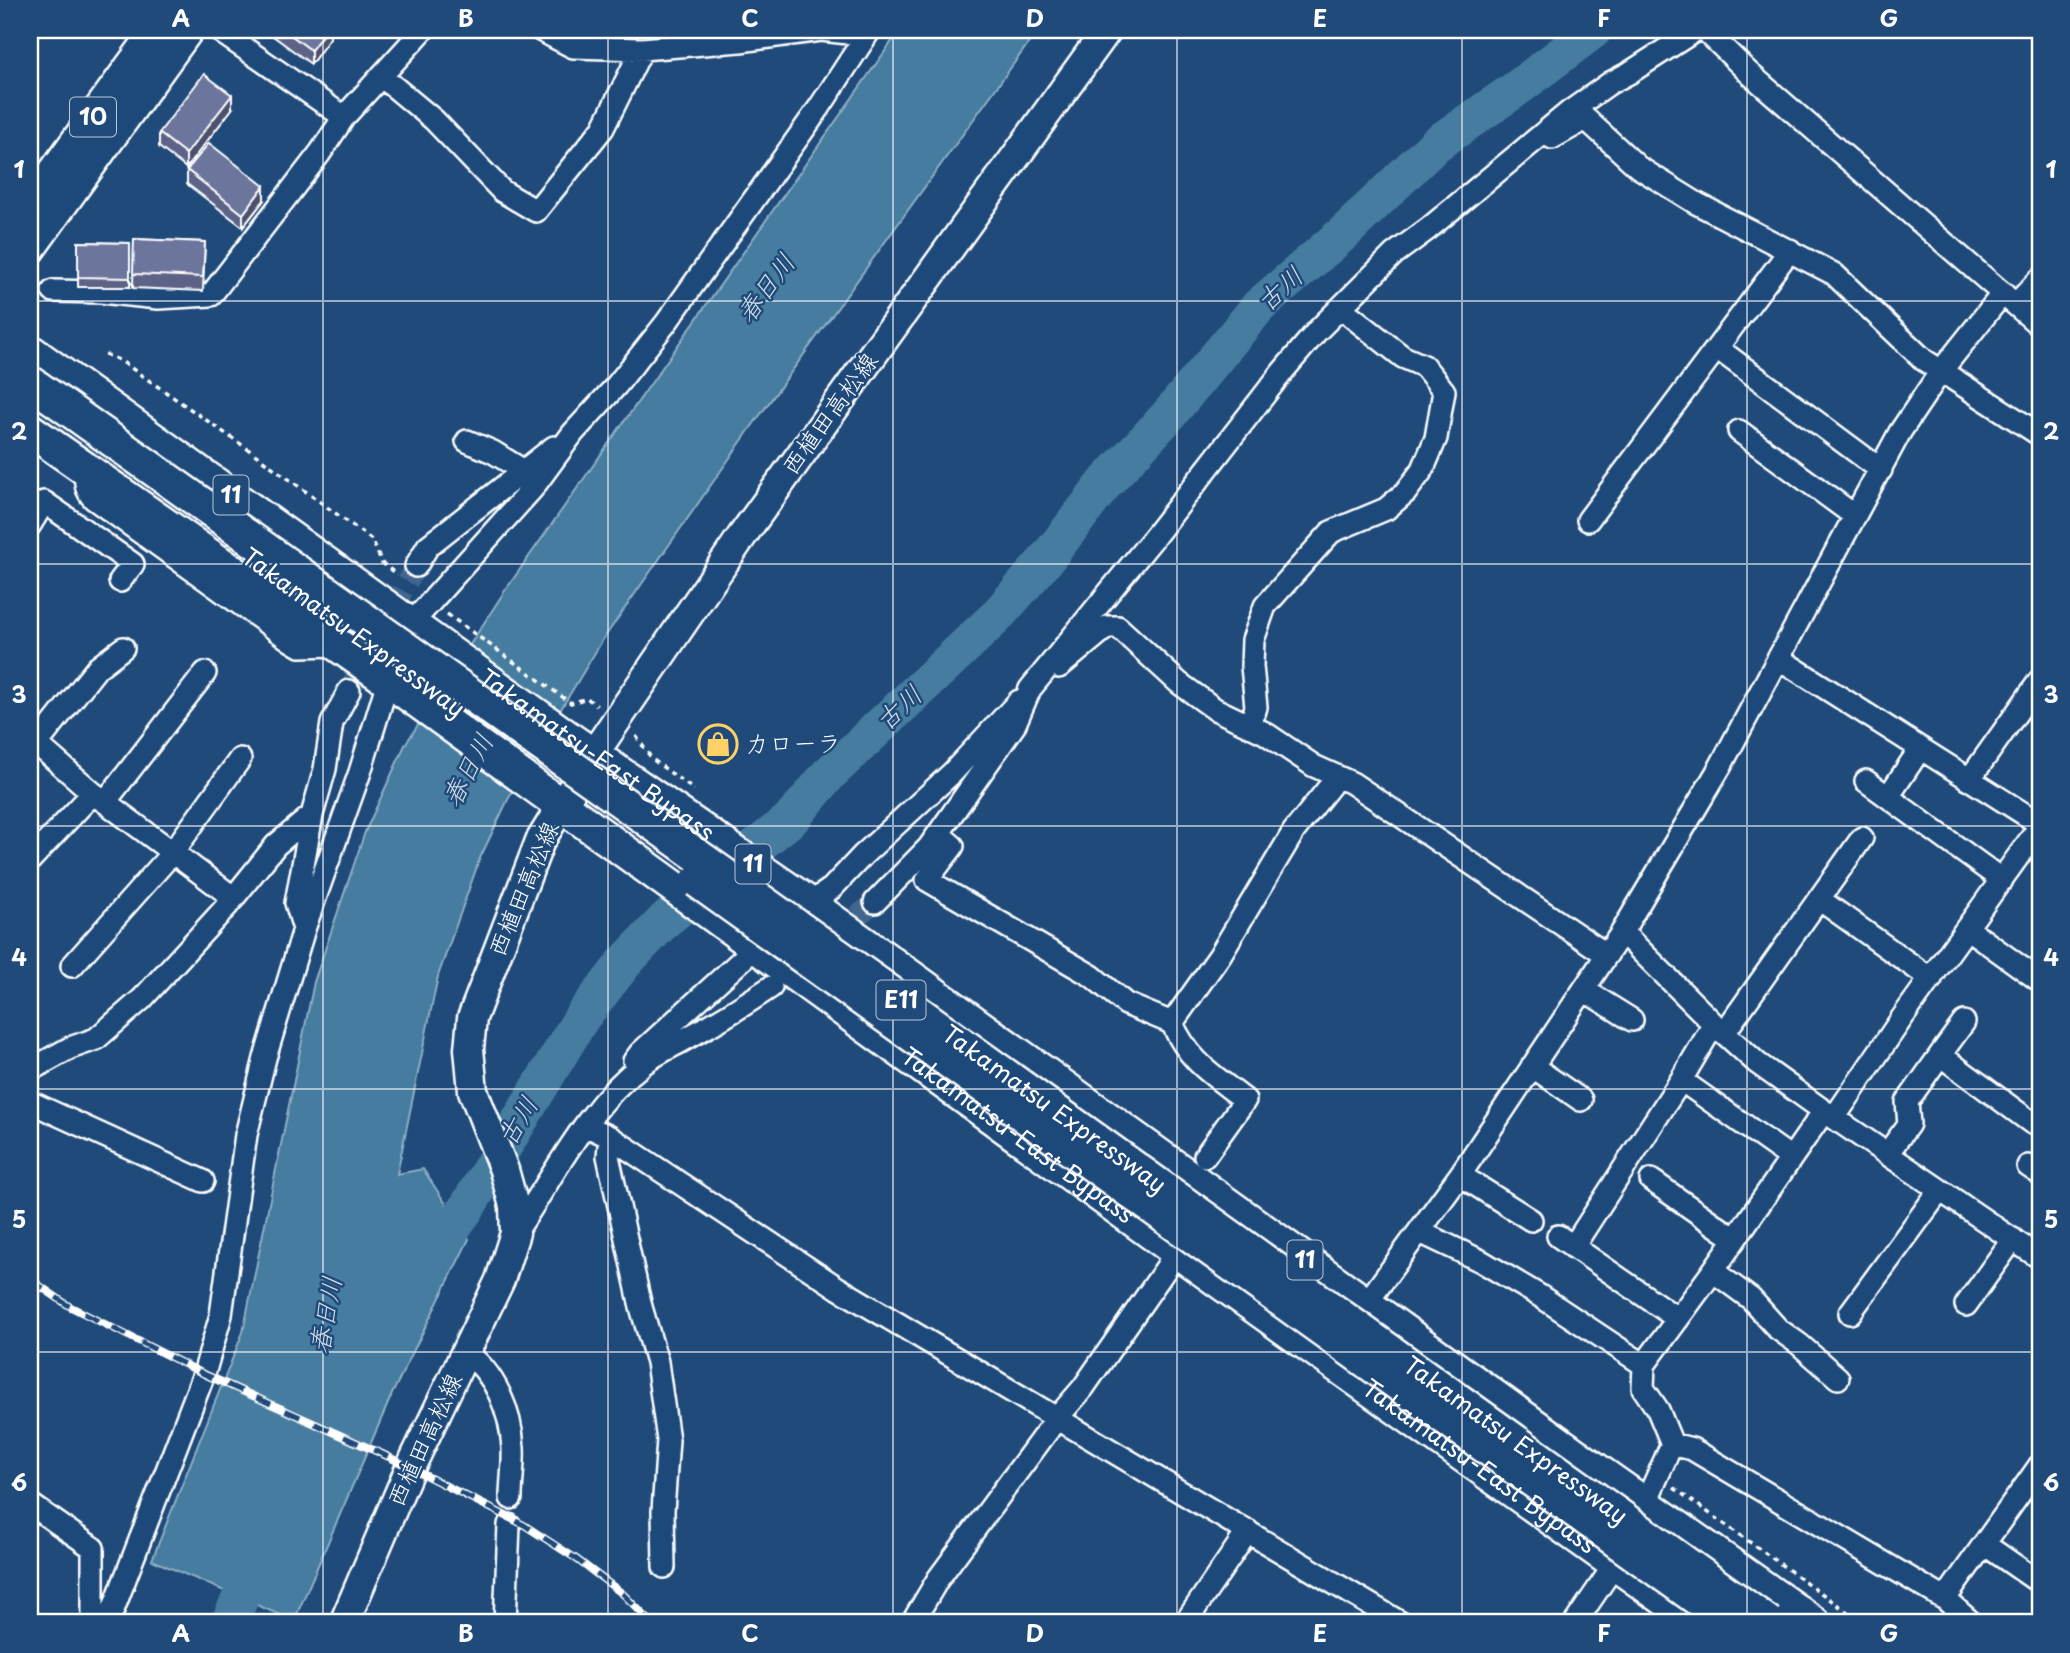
<svg xmlns="http://www.w3.org/2000/svg" width="2070" height="1653" font-family="'Playpen Sans','Klee One',sans-serif">
<style>
.water{fill:#447b9f;stroke:#8fb0c5;stroke-width:2}
.lines{fill:none;stroke-linecap:round;stroke-linejoin:round}
.river{stroke:#447b9f;stroke-width:37}
.minor-tunnel{stroke:#41658e;stroke-width:21;stroke-dasharray:21 10;stroke-linecap:butt}
.minor-casing{stroke:#fff;stroke-width:26}
.major-casing{stroke:#fff;stroke-width:33}
.highway-casing{stroke:#fff;stroke-width:37}
.path{stroke:#fff;stroke-width:3.5;stroke-dasharray:5 5;stroke-linecap:butt}
.minor{stroke:#1f4a7a;stroke-width:21}
.major{stroke:#1f4a7a;stroke-width:28}
.highway{stroke:#1f4a7a;stroke-width:32}
.rail-casing{stroke:#fff;stroke-width:8}
.rail{stroke:#1f4a7a;stroke-width:5;stroke-dasharray:16;stroke-linecap:butt}
.highway-bridge-casing{stroke:#fff;stroke-width:37;stroke-linecap:butt}
.highway-bridge{stroke:#1f4a7a;stroke-width:32}
.wall{fill:#5d6486;stroke:#fff;stroke-width:2}
.shaded-wall{fill:#4c516d;stroke:#fff;stroke-width:2}
.building{fill:#6c749c;stroke:#fff;stroke-width:2}
.grid{fill:none;stroke:#fff;stroke-width:2;stroke-opacity:0.55}
.labels{text-anchor:middle;stroke-width:5;stroke-linejoin:round;paint-order:stroke}
.shield{fill:#1f4a7a;stroke:#bcc9d7;stroke-width:2}
.shield-label{font-size:23px;font-weight:bold;fill:#fff}
.street-label{font-size:24px;fill:#fff;stroke:#1f4a7a}
.poi-label{font-size:24px;fill:#fff;stroke:#1f4a7a;text-anchor:start}
.water-label{font-size:26px;font-style:italic;fill:#d0dee7;stroke:#1f4a7a}
.neatline{fill:none;stroke:#fff;stroke-width:2.5}
.grid-label{font-size:23px;text-anchor:middle;font-weight:bold;fill:#fff}
</style>
<rect width="100%" height="100%" fill="#1f4a7a"/>
<filter id="ink" filterUnits="userSpaceOnUse"><feTurbulence type="fractalNoise" baseFrequency=".0143" numOctaves="2"/><feDisplacementMap in="SourceGraphic" scale="14" xChannelSelector="R" yChannelSelector="G"/><feConvolveMatrix kernelMatrix="1 2 1 2 8 2 1 2 1" color-interpolation-filters="sRGB"/></filter>
<g filter="url(#ink)">
<path class="water" d="M900 30H1038L750 429 602 641 514 787 480 858 438 976 397 1174 423 1169 469 1239 392 1394 294 1621 152 1560 243 1332 314 982 365 832 405 745 504 592Z"/>
<g class="lines">
<path class="river" d="M429 1260 466 1209 582 1017 625 962 665 920 792 818 829 774 996 617 1045 561 1106 482 1166 418 1259 306 1345 232 1436 144 1516 89 1594 30
M229 1623 260 1554"/>
<path class="minor-tunnel" d="M349 691 416 566
M833 936 875 902"/>
<g class="minor-casing">
<path id="minor" d="M218 30 344 117
M540 30 573 47 642 49 740 41 821 30 866 35
M1705 30 1749 73 2040 326
M381 76 434 120 502 191 536 211 603 128 642 49
M1552 138 1586 119 1638 167 1696 203 1834 274 1924 360 2040 435
M53 291 101 292 158 298 211 295 320 153 344 117 423 30
M2016 304 2040 279
M1717 348 1881 470
M1739 431 1855 516
M467 441 493 452 524 471
M86 469C85 482 85 490 94 499L290 640 300 646 336 645
M1588 520 1790 250
M30 525 44 502 133 564 120 581
M416 566 428 546 554 447
M411 624 532 489 573 433 616 386 666 323 819 108 870 30
M1778 658 2040 824
M1059 667 1107 627H1118L1179 683 1215 709 1265 733 1314 766 1352 783 1607 955
M1250 726 1256 707 1252 666 1253 640 1265 606 1331 532 1386 509 1406 492 1423 469 1436 438 1444 391 1424 366 1403 357 1351 316
M30 738 93 793
M37 744 97 668 123 648
M1969 780 2040 680
M1866 781 2002 880
M1888 797 1920 749
M105 802 205 673
M939 834 953 846 927 880 1092 976 1126 1004 1172 1023C1190 1063 1212 1074 1245 1100L1205 1156
M30 860 93 793 234 898
M1819 899 1931 979
M875 902 929 847 1014 726 1030 689 1155 536 1283 371 1317 331 1394 254 1428 229 1569 112 1610 83 1629 73 1696 30
M809 904 832 888 863 855 952 773 1019 701
M304 929 296 903 312 815 325 769 332 723 349 691
M1968 929 2040 981
M1622 932 1714 1024 1757 1063 1824 1111
M72 966 173 852 240 759
M1584 990 1632 1020
M1172 1023 1220 955 1294 831 1330 786 1334 777
M1724 1033 1862 838
M1940 1055 1964 1022
M634 1061 640 1053 757 946
M1532 1066 1581 1100
M30 1070 70 1048 96 1039 142 999 227 906 276 845 312 815
M1681 1080 1791 1158
M30 1102 203 1181
M1834 1118 1902 1018 2040 826
M585 1125 610 1137 838 1288 1401 1623
M610 1137 608 1156 641 1307 657 1362 668 1440 663 1511 664 1567
M1887 1154 2040 1258
M2028 1166 2040 1174
M1460 1175 1531 1220
M1651 1180 1735 1239
M1420 1232 1481 1261 1540 1296 1644 1365
M515 1233C555 1175 586 1107 643 1064 657 1053 674 1046 689 1037 717 1022 744 1005 771 987
M1558 1236 1678 1319
M1573 1247 1681 1080 1714 1024
M1713 1271 1751 1299 1778 1329 1799 1344 1838 1378
M1366 1304 1460 1175 1622 932 1720 767 1900 432 1941 371 2003 293
M1966 1305 2013 1239
M1850 1313 1940 1190
M465 1352C495 1372 511 1412 513 1448 514 1464 511 1481 511 1498
M1672 1444 1692 1449 1945 1599 1972 1623
M30 1504 93 1548V1623
M1645 1504 1672 1444 1658 1410 1643 1388 1644 1365 1713 1271 1824 1111 1887 1154 1909 1124 1907 1102 1940 1055 2032 1123
M1984 1544 2040 1583
M1945 1599 2040 1465
M108 1623 204 1374 221 1315 246 1135 265 1058 304 929 360 772 388 681
M505 1623 509 1525
M912 1623 938 1579 1057 1418 1083 1388 1167 1267 1175 1250
M1185 1623 1248 1531
M1575 1623 1615 1564"/>
</g>
<g class="major-casing">
<path id="major" d="M30 203 156 30
M30 250 189 30
M344 1623 410 1468 500 1280 515 1233 514 1206 504 1170 473 1091 469 1049 472 1018 540 841 593 755 742 536 1107 30"/>
</g>
<g class="highway-casing">
<g id="highway">
<path id="s1" d="M30 351 573 741 797 895 1601 1473 1814 1623"/>
<path id="s2" d="M30 430 402 690 1175 1250 1698 1623"/>
</g>
</g>
<path class="path" d="M105 354 121 361 245 447 372 540 382 563 397 575
M447 614 571 703 587 698 597 706
M636 736 652 759 694 790
M1674 1488 1863 1623"/>
<use href="#minor" class="minor"/>
<use href="#major" class="major"/>
<use href="#highway" class="highway"/>
<g class="rail-casing">
<path id="rail" d="M30 1279 69 1306 204 1374 389 1457 524 1525 575 1558 623 1594 652 1623"/>
</g>
<use href="#rail" class="rail"/>
<g class="highway-bridge-casing">
<g id="highway-bridge">
<path id="s3" d="M30 382 887 990 1769 1623"/>
<path d="M697 881 1707 1606"/>
</g>
</g>
<use href="#highway-bridge" class="highway-bridge"/>
</g>
<path class="wall" d="M265 30H330V38L311 64Z
M232 109 186 168 159 147V133Z
M187 170 264 200 243 227 187 184Z
M134 239 205 242 203 291 133 288Z
M78 242 130 243V287H78Z"/>
<path class="shaded-wall" d="M326 30H330V38L311 64V50Z
M232 95V109L186 168V154Z
M264 186V200L243 227V214Z"/>
<path class="building" d="M284 30H326L311 50Z
M204 74 232 95 186 154 159 133Z
M209 143 264 186 243 214 187 170Z
M134 239 205 242 203 277 133 274Z
M78 242 130 243V278L78 277Z"/>
</g>
<path class="grid" d="M323 30V1623M608 30V1623M893 30V1623M1177 30V1623M1462 30V1623M1747 30V1623M30 301H2040M30 564H2040M30 826H2040M30 1089H2040M30 1352H2040"/>
<defs>
<g id="shop-ring" transform="scale(2.0125)"><circle r="9.5" fill="#1f4a7a" stroke="#ffd166" stroke-width="1.5"/><path d="M-5-2.5h2.3a2.7 3.5 0 0 1 5.4 0H5L5.5 6h-11ZM-1.5-2.5h3a1.5 2.3 0 0 0-3 0Z" fill="#ffd166"/></g>
</defs>
<g fill-rule="evenodd">
<use href="#shop-ring" x="718" y="744"/>
</g>
<g class="labels">
<g class="shield">
<rect x="70" y="97.5" width="46" height="39" rx="5"/>
<rect x="213.5" y="475.5" width="35" height="39" rx="5"/>
<rect x="735.5" y="844.5" width="35" height="39" rx="5"/>
<rect x="876.5" y="980.5" width="49" height="39" rx="5"/>
<rect x="1287.5" y="1240.5" width="35" height="39" rx="5"/>
</g>
<g class="shield-label">
<text x="93" y="125">10</text>
<text x="231" y="503">11</text>
<text x="753" y="872">11</text>
<text x="901" y="1008">E11</text>
<text x="1305" y="1268">11</text>
</g>
<g class="street-label">
<text transform="translate(830 414) rotate(-54)" y="8">西植田高松線</text>
<text transform="translate(353 633) rotate(36)" y="8">Takamatsu Expressway</text>
<text dy="8" stroke="none"><textPath href="#s1" startOffset="696">Takamatsu-East Bypass</textPath></text>
<text transform="translate(524 889) rotate(-67)" y="8">西植田高松線</text>
<text dy="8" stroke="none"><textPath href="#s3" startOffset="1256">Takamatsu Expressway</textPath></text>
<text dy="8" stroke="none"><textPath href="#s2" startOffset="1214">Takamatsu-East Bypass</textPath></text>
<text transform="translate(425 1440) rotate(-65)" y="8">西植田高松線</text>
<text dy="8" stroke="none"><textPath href="#s3" startOffset="1824">Takamatsu Expressway</textPath></text>
<text dy="8" stroke="none"><textPath href="#s2" startOffset="1782">Takamatsu-East Bypass</textPath></text>
</g>
<g class="poi-label">
<text x="745" y="752">カローラ</text>
</g>
<g class="water-label">
<text transform="translate(766 288) rotate(-53)" y="9">春日川</text>
<text transform="translate(1280 289) rotate(-42)" y="9">古川</text>
<text transform="translate(899 708) rotate(-43)" y="9">古川</text>
<text transform="translate(468 770) rotate(-62)" y="9">春日川</text>
<text transform="translate(518 1121) rotate(-59)" y="9">古川</text>
<text transform="translate(326 1315) rotate(-80)" y="9">春日川</text>
</g>
</g>
<rect width="2070" height="1653" fill="none" stroke="#1f4a7a" stroke-width="77"/>
<rect x="38" y="38" width="1994" height="1576" class="neatline"/>
<g class="grid-label">
<text x="181" y="27">A</text>
<text x="466" y="27">B</text>
<text x="750" y="27">C</text>
<text x="1035" y="27">D</text>
<text x="1320" y="27">E</text>
<text x="1604" y="27">F</text>
<text x="1889" y="27">G</text>
<text x="19" y="178">1</text>
<text x="2051" y="178">1</text>
<text x="19" y="440">2</text>
<text x="2051" y="440">2</text>
<text x="19" y="703">3</text>
<text x="2051" y="703">3</text>
<text x="19" y="966">4</text>
<text x="2051" y="966">4</text>
<text x="19" y="1228">5</text>
<text x="2051" y="1228">5</text>
<text x="19" y="1491">6</text>
<text x="2051" y="1491">6</text>
<text x="181" y="1642">A</text>
<text x="466" y="1642">B</text>
<text x="750" y="1642">C</text>
<text x="1035" y="1642">D</text>
<text x="1320" y="1642">E</text>
<text x="1604" y="1642">F</text>
<text x="1889" y="1642">G</text>
</g>
</svg>
